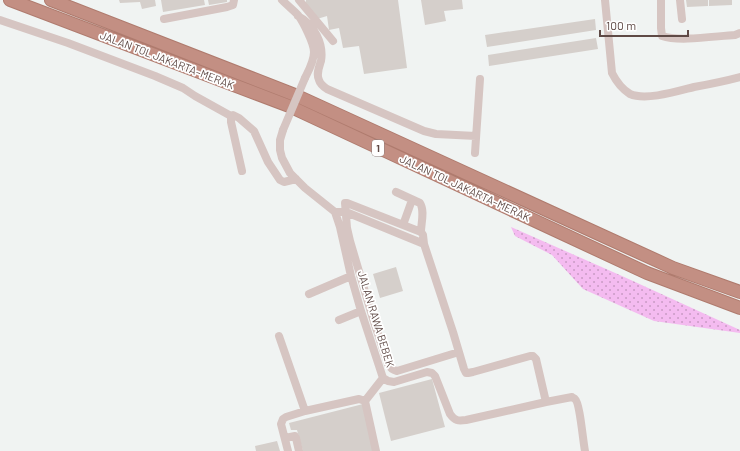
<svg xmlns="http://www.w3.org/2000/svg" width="740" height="451" font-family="Barlow,sans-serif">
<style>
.grass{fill:url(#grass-dots)}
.building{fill:#d5cfcb}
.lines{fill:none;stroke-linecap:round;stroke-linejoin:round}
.highway-casing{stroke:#af7b6e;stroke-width:14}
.minor{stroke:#d6c5c2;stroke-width:8}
.highway{stroke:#c38f83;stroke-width:12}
.minor-bridge{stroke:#d6c5c2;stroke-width:8}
.labels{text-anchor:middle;stroke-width:3.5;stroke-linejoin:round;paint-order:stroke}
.shield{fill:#fff;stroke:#8f807e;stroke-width:1}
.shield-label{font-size:10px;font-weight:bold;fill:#5f4a46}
.street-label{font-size:11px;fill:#5f4a46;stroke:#fff}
</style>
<defs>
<pattern id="grass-dots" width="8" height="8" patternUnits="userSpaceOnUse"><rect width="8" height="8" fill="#f4bbf0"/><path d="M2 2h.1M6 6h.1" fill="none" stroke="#c99ac4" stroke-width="1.8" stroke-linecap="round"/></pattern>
</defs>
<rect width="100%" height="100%" fill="#f0f3f2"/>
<path class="grass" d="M511 227 622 276 740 330V333L654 321 583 289 552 255 515 236Z"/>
<path class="building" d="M119 0H155L156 6 142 9 140 2 120 3Z
M161 0H204L205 5 163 12Z
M208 0H227V2L209 5Z
M306 0H398L407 68 364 74 359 46 343 48 339 28 329 30 327 16 317 19 306 7Z
M421 0H462L463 9 444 11 446 21 425 25Z
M686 0H708V6L687 7Z
M709 0H732V5L709 6Z
M595 19 596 30 487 47 485 35Z
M596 38 598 49 489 66 488 55Z
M396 267 403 291 380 298 373 274Z
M432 379 445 427 391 441 379 393Z
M363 404 374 451H303L297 430H291L289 423Z
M277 441 280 451H256L255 446Z"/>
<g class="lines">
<g class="highway-casing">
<path id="highway" d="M10 0 289 106 647 273 740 308
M51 0 295 95 673 268 740 292"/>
</g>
<path class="minor" d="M282 0C287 5 293 10 298 15 303 22 314 43 314 52 314 61 309 70 305 78
M299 0 333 41
M605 0 612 73C616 81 622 89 630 94 646 101 678 91 694 87 710 84 725 81 740 77
M661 0V28L662 36C679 42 716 36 735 35L740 33
M680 0 682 19
M298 16C314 24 324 44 321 61 319 67 316 74 319 80 320 84 324 87 327 89L424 131 436 134 476 136
M164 19 227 7 233 5 234 0
M0 20 68 43 155 76 183 88 195 96 231 116
M283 130 280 140V150L282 158 290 173 305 188 335 212 340 227 351 276 361 311 383 378 388 381 394 382 427 372 432 373 435 376 450 414C455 421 458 421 466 420L546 402 572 397C573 398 574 398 575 399 580 403 583 442 585 451
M475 153 480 79
M242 171 231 122V116L233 115 239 118 254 131 268 162 280 180 284 182 296 179
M396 192 420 203C425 211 421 223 421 232
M335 212H346L424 244 453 332 464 369 466 373H468L473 372 530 356H533L536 359 546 402
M403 225 412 200
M424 244 423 235 421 232 347 203H345L347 228 350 241 374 322 388 364C390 368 393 370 397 371L459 352
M309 294 351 276
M339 320 361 311
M279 336 305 411
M365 401 376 451
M285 438 295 436 296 438 299 451
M288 451 281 424 283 419 286 417 305 411 359 399 365 401 383 378"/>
<use href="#highway" class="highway"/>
<path class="minor-bridge" d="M283 130 305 78"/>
</g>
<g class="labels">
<rect class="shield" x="372" y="140" width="12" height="16" rx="3"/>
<g class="shield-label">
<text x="378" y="152">1</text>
</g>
<g class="street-label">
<text transform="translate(167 60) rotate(21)" y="4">JALAN TOL JAKARTA–MERAK</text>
<text transform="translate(465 188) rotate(25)" y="4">JALAN TOL JAKARTA–MERAK</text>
<text transform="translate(376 319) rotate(73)" y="4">JALAN RAWA BEBEK</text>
</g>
</g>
<path d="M600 30v6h88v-6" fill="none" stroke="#5f4a46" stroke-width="2"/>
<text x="606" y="30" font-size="12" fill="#5f4a46" stroke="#ffffff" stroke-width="3" paint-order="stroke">100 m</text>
</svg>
